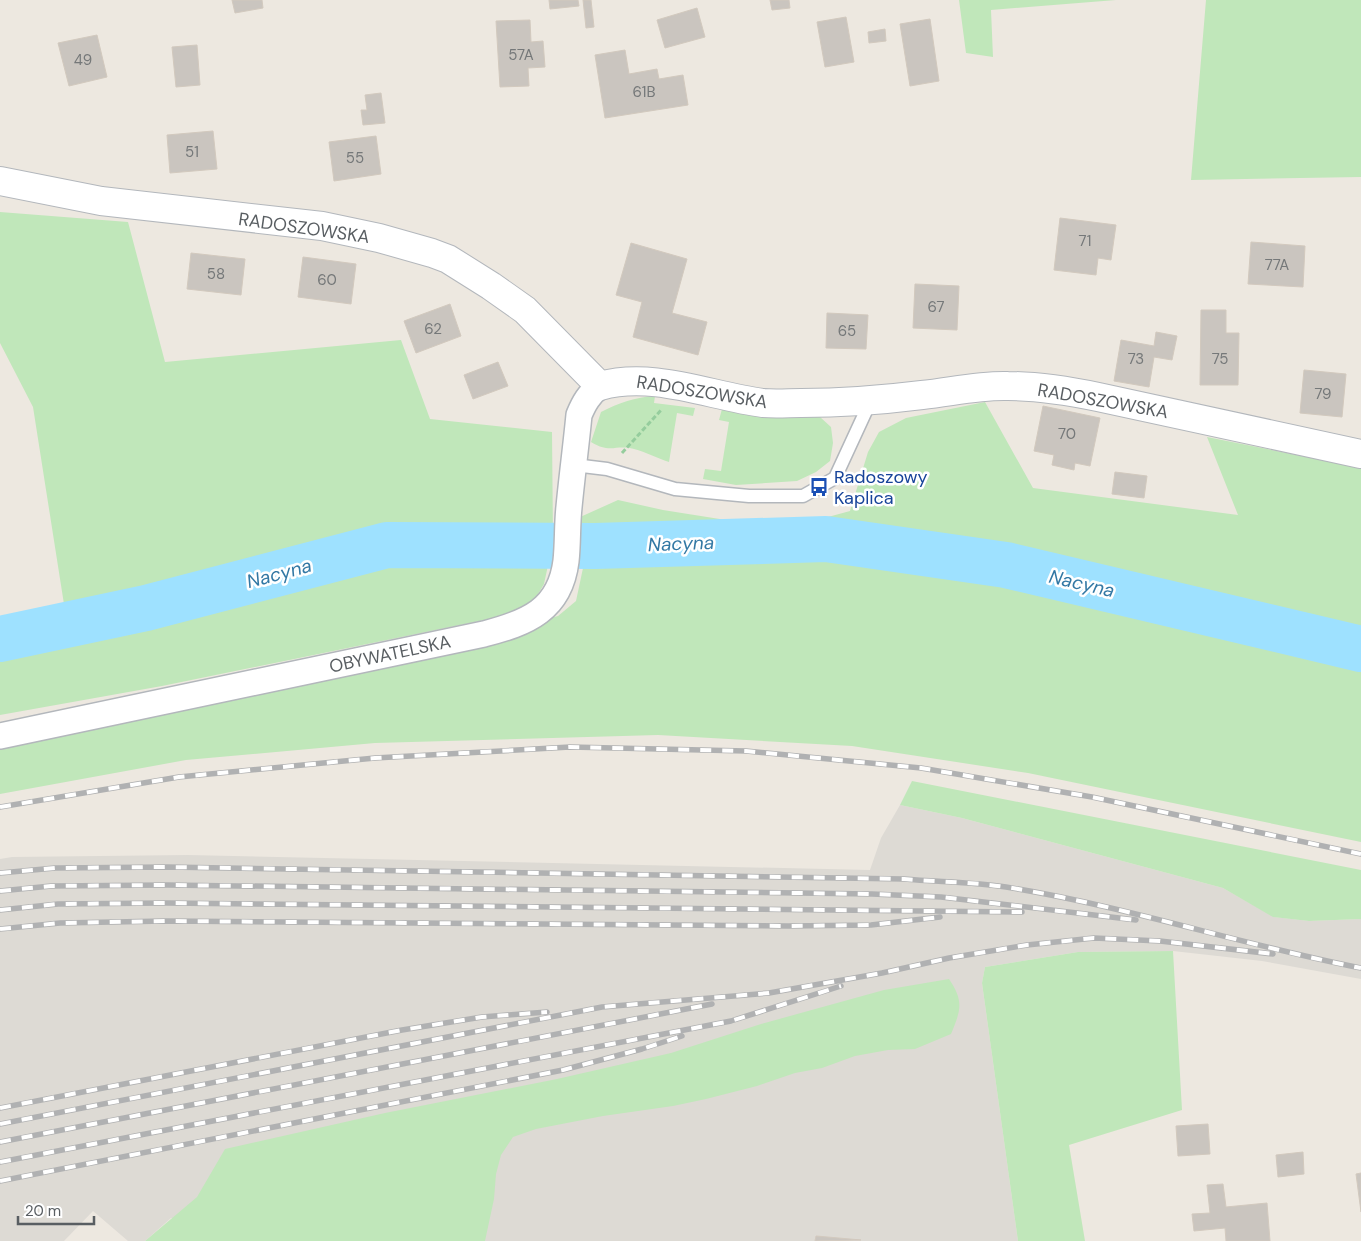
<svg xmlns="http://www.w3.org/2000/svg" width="1361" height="1241" font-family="'DM Sans',sans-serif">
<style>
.industrial{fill:#dddad4}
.green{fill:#c0e7ba}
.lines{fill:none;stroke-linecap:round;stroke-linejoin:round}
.river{stroke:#9ee1ff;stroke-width:46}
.building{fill:#cac5bf;stroke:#d2c9be}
.service-casing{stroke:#b3b7bc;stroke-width:15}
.minor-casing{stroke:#b3b7bc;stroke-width:28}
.tertiary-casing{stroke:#b3b7bc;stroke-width:30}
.path{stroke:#95cd9d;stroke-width:3;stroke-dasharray:5 2.5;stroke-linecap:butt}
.service{stroke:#fff;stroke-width:12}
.minor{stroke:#fff;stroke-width:25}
.tertiary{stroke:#fff;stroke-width:28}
.rail-casing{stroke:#b0b1b2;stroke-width:5.5}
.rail{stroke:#fff;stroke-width:4;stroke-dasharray:11;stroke-linecap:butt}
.labels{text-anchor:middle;stroke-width:5;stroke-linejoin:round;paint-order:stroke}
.number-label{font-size:15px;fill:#757879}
.street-label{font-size:18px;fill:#595e62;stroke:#fff}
.transit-label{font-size:18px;fill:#164399;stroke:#fff;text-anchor:start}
.water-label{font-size:19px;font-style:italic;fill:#3278a4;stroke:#fff}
</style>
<rect width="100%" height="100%" fill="#ede8e0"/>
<path class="industrial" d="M900 805 962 818 1223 888 1274 917 1309 921 1361 919V979L1262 961 1173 951 1078 952 985 967 982 983 1018 1241H322L171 1218 145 1241H128L93 1211 64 1241H0V859L12 857 188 855 870 870 881 838Z"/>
<path class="green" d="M959 0H1116L991 10 993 57 966 53Z
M1206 0H1361V177L1191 180Z
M0 212 128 222 165 362 401 340 430 419 552 432 553 537 385 540 149 601 66 617 33 407 0 343Z
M655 396 654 403 695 408 693 416 677 413 669 462C657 458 646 452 634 449 616 444 610 454 591 442L601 412C619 403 635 397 655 396Z
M985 402 1033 488 1238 515 1207 437 1361 468V637L1019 555 880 538 828 535 579 538 578 518 618 500 663 510 726 520H817L850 511 868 452 879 432 906 418Z
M722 409 820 417 831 427 833 443 830 461 816 472 797 481 736 485 703 479 705 469 721 471 729 422 719 420Z
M825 545 1289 639 1361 656V842L1028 773 852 746 658 735 375 743 186 760 0 794V749L314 683 558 616 576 601 586 554Z
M383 556H550L544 584 528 611 162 686 0 715V652L206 611Z
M912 781 1361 870V919L1309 921 1273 917 1223 888 962 818 900 805Z
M1173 951 1182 1110 1069 1145 1085 1241H1018L982 983 985 967 1078 952Z
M949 979C964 1001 961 1010 951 1034L915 1049 888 1050 855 1056 822 1068 795 1073 757 1086 706 1099 673 1106 603 1116 536 1129 513 1137 501 1155 496 1174 494 1199 485 1241H145L197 1197 225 1149 385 1113 557 1079 671 1053 761 1024 884 990Z"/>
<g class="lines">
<path class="river" d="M0 639 146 608 387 545 595 546 826 539 1006 565 1361 649"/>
</g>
<path class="building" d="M232 0H262L263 8 235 13Z
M549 0H578L579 6 550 9Z
M583 0H591L594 27 586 28Z
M770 0H789L790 8 772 10Z
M697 8 705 37 665 48 657 20Z
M846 17 854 62 825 67 817 22Z
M930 19 939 81 910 86 900 24Z
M530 20 531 42 543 41 545 67 528 68 529 86 500 87 496 21Z
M885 29 886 41 869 43 868 32Z
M97 35 107 77 69 86 58 43Z
M197 45 200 85 176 87 172 47Z
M625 50 629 74 657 69 659 79 683 75 688 105 605 118 595 55Z
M381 93 385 123 363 125 361 110H367L365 95Z
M213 131 217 169 170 173 167 135Z
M376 136 381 174 334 181 329 142Z
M1060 218 1116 225 1111 260 1098 258 1096 275 1054 270Z
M1251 242 1305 246 1303 287 1248 284Z
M631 243 687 259 672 313 707 322 698 355 633 337 642 302 616 295Z
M191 253 245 259 241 295 187 289Z
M303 257 356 264 351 304 298 297Z
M915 284 959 286 957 330 913 328Z
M450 304 461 336 416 353 404 321Z
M1201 310H1226V333H1239L1238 385H1200Z
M827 313 868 315 866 349 826 348Z
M1156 332 1177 336 1172 360 1154 357 1149 387 1114 381 1121 340 1154 346Z
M498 362 508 386 473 399 464 375Z
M1304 370 1346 374 1342 417 1300 413Z
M1043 406 1100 418 1090 466 1075 463 1074 470 1052 465 1054 455 1034 451Z
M1115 472 1147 476 1144 498 1112 494Z
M1208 1124 1210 1154 1178 1156 1176 1126Z
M1303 1152 1304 1174 1278 1177 1276 1155Z
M1361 1173V1212L1356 1174Z
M1223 1184 1226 1207 1267 1203 1270 1241H1226L1225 1228 1194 1231 1192 1214 1210 1213 1207 1185Z
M816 1236 861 1240 815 1241Z"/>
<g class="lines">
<g class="service-casing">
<path id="service" d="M574 465 607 469 675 489 749 496H803L835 478 871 400"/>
</g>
<g class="minor-casing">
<path id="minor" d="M0 736 484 634C527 623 560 610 566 561 568 543 567 525 569 507 572 476 576 446 579 415 584 403 589 394 600 386"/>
</g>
<g class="tertiary-casing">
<path id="tertiary" d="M0 181 101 201 322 226 379 238 432 253 448 259 491 286 525 310 600 386C653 371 710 396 763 403 776 404 789 403 801 403 841 403 882 400 922 395 951 392 979 385 1008 386 1038 386 1069 391 1098 397L1361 454"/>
</g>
<path class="path" d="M622 453 662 409"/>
<use href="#service" class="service"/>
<use href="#minor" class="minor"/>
<use href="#tertiary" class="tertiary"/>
<g class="rail-casing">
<path id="rail" d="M0 807 179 777 375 758 570 747 746 751 921 768 1092 797 1361 854
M0 873 55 868 167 867 904 879C938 882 973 882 1006 887 1126 906 1242 945 1361 968
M0 891 51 886 167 885 872 894 941 897 1136 920
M0 910 58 904 166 903 1022 912
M0 929 60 923 166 921 788 926 871 925 940 917
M0 1108 402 1030 482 1017 547 1012
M0 1124 602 1007 769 993 882 973 949 958 1027 945 1094 938 1160 941 1273 954
M0 1142 712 1004
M0 1162 731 1021 841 986
M0 1181 563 1070 642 1049 682 1036"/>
</g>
<use href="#rail" class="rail"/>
</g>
<defs>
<g id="bus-bare" transform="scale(1.5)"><path d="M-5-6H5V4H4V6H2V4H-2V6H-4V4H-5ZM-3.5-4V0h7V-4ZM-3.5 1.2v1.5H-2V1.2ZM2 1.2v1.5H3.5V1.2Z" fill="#1a4fb4" stroke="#fff" stroke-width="2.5" paint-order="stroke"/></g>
</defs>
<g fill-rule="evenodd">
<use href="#bus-bare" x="819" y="487"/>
</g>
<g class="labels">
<g class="number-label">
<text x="521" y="60">57A</text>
<text x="83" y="65">49</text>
<text x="644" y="97">61B</text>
<text x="192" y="157">51</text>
<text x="355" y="163">55</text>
<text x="1085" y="246">71</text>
<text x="1277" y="270">77A</text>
<text x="216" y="279">58</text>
<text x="327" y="285">60</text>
<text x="936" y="312">67</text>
<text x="433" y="334">62</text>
<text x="847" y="336">65</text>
<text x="1136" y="364">73</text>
<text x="1220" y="364">75</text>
<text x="1323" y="399">79</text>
<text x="1067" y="439">70</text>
</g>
<g class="street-label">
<text transform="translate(304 228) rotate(8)" y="6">RADOSZOWSKA</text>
<text transform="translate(702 392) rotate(9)" y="6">RADOSZOWSKA</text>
<text transform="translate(1103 401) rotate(10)" y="6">RADOSZOWSKA</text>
<text transform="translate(390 654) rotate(-12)" y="6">OBYWATELSKA</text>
</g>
<g class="transit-label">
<text x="834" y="483">Radoszowy<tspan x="834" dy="21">Kaplica</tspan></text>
</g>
<g class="water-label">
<text transform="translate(681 543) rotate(-2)" y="7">Nacyna</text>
<text transform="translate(279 573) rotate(-15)" y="7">Nacyna</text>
<text transform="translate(1082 583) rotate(13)" y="7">Nacyna</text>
</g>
</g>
<path d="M18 1216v8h76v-8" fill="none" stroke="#595e62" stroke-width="2.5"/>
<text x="25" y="1216" font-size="15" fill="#595e62" stroke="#ffffff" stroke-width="4" paint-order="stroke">20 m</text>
</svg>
